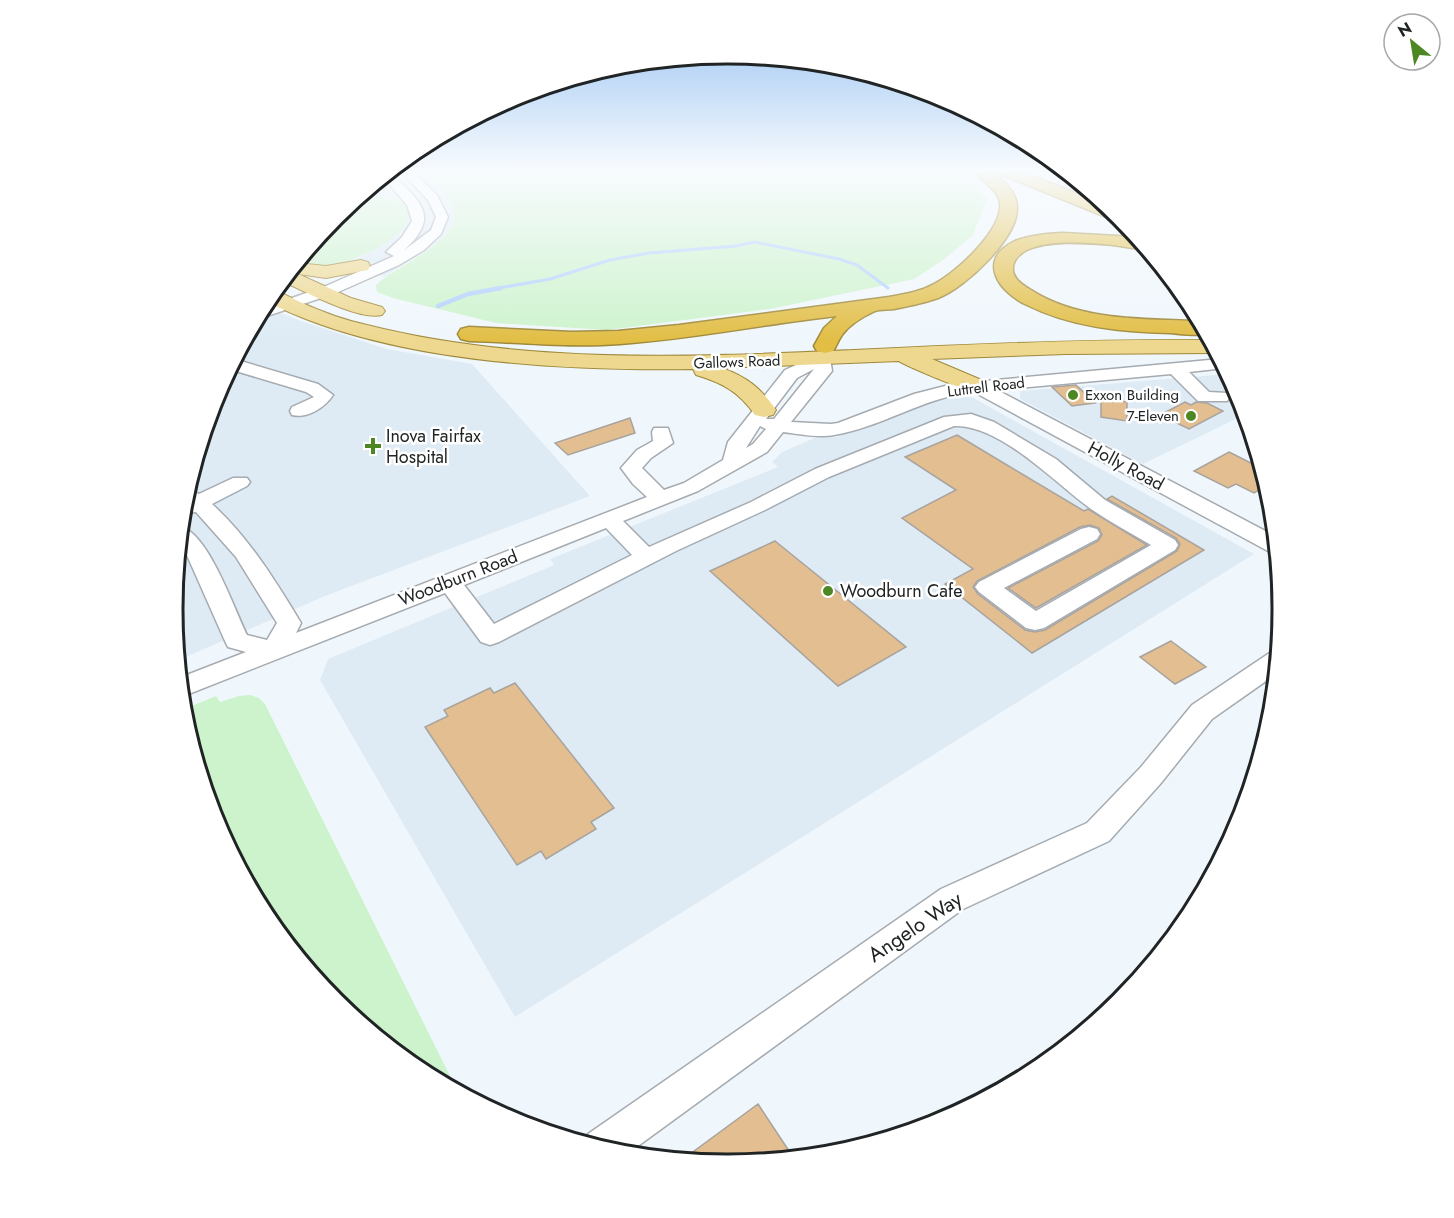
<svg xmlns="http://www.w3.org/2000/svg" width="1454" height="1218" font-family="Jost,sans-serif">
<style>
.built{fill:#deebf5}
.green{fill:#cdf3cc}
.lines{fill:none;stroke-linecap:round;stroke-linejoin:round}
.stream-far1{stroke:#b2d0fe;stroke-width:3}
.stream{stroke:#b2d0fe;stroke-width:4.5}
.building{fill:#e2be91;stroke:#a8a39e;stroke-width:1.5}
.minor-casing{stroke:#a5abb0;stroke-width:3}
.major-casing{stroke:#9e883a;stroke-width:2}
.highway-casing{stroke:#9e883a;stroke-width:3}
.minor{fill:#fff;fill-rule:evenodd}
.major{fill:#eed88f;fill-rule:evenodd}
.highway{fill:#e2be45;fill-rule:evenodd}
.poi-dot{fill:#4d8724;stroke:#fff;stroke-width:2}
.labels{text-anchor:middle;stroke-width:5;stroke-linejoin:round;paint-order:stroke}
.far-street-label{font-size:15px;fill:#212425;stroke:#fff}
.far-poi-label{font-size:15px;fill:#212425;stroke:#fff;text-anchor:start}
.poi-label{font-size:18px;fill:#212425;stroke:#fff;text-anchor:start}
.street-label{font-size:18px;fill:#212425;stroke:#fff}
.near-street-label{font-size:21px;fill:#212425;stroke:#fff}
.rim{fill:none;stroke:#212425;stroke-width:3}
</style>
<rect width="100%" height="100%" fill="#f0f7fc"/>
<path class="built" d="M391 171H422L440 187 453 207 455 215 453 225 438 243 384 277 347 262 360 257 385 242 398 200 363 193Z
M263 306 301 321 387 349 472 364 590 496 325 596 177 661 172 609 183 500 214 396Z
M1227 374 1240 397 1246 418 1242 416 1143 464 1020 399V391Z
M968 395 1254 554 515 1017 320 680 328 659 554 565 550 559 778 467 772 462 782 452 817 437H837L946 396Z"/>
<path class="green" d="M422 171H960L987 199 973 235 942 261 914 279 770 309 607 330 496 323 393 298 377 292 376 285C394 266 468 239 452 207 445 192 433 183 422 171Z
M363 193 398 200C437 226 354 262 334 265 321 267 309 265 296 263L335 216Z
M250 695 259 698 265 704 458 1092 418 1070 334 1001 265 917 214 821 182 710 216 696 220 702 239 696Z"/>
<g class="lines">
<path class="stream-far1" d="M493 289 550 279 610 260 649 253 736 246 755 242 839 259 857 265 888 288"/>
<path class="stream" d="M438 306 468 294 501 288"/>
</g>
<path class="building" d="M1076 385 1095 403 1072 406 1052 387Z
M1101 397 1127 402V421L1101 417Z
M1185 402 1191 405 1196 402 1207 403 1223 411 1189 429 1160 415Z
M630 418 635 433 568 455 555 443Z
M957 435 1084 511 1088 509 1147 545 1036 608 1008 588 1098 541 1102 535 1099 528 1090 525 1080 527 977 581 973 587 978 594 1025 630 1035 632 1045 630 1177 551 1180 544 1176 538 1107 499 1112 496 1204 550 1032 653 945 584 973 569 902 518 956 490 905 457Z
M1229 452 1261 468 1267 486 1254 493 1236 484 1228 488 1194 471Z
M775 541 906 647 838 686 710 571Z
M1171 641 1206 667 1175 684 1140 657Z
M515 683 614 808 591 822 596 829 546 859 541 851 517 865 425 727 448 716 444 710 490 688 494 693Z
M758 1104 793 1157 727 1164 682 1160Z"/>
<g class="lines">
<g class="minor-casing">
<path id="minor" d="M390 172C419 201 443 216 403 251L431 230 436 217 428 200 400 171H411L437 195 448 217 441 234 424 250 399 265 336 293 255 320 261 309 326 286 394 256 386 252 402 237 412 221 407 205 383 177Z
M822 353 830 358 832 371 791 422 831 424 838 423 914 394 953 384 1220 359 1225 368 1189 372 1209 392 1227 393 1230 397 1227 401H1198L1171 374 997 390 1275 536 1276 553 1268 551 974 392C923 397 883 427 834 435 819 438 798 434 783 432L767 452 698 491 623 521 649 547 751 502 815 469 944 417 971 414 994 422 1056 459 1105 500 1175 540 1178 545 1175 550 1044 628 1035 630 1026 628 979 592 975 587 979 582 1081 529 1089 527 1097 529 1100 534 1097 539 1004 588 1036 611 1151 545C1131 533 1110 522 1091 509 1055 483 1000 424 954 426L829 477 765 510 676 551 499 642 490 645 481 642 445 593 181 697 179 678 246 652 228 647 225 641 186 553 178 545 180 526C209 534 234 609 247 635L267 640 277 623 236 557 196 512 181 513 186 488 199 494 233 478H247L250 482 247 486 212 504C249 538 275 580 301 623L296 633 647 497 633 484 621 468 637 450 653 441 652 432 654 428H668L673 443 651 458 642 468 664 490 684 483 723 460 728 442 785 370ZM814 369 774 419H766L797 378ZM760 426 766 429 753 444 746 448ZM606 528 632 555 494 624 464 585Z
M234 359 318 384 333 395C325 407 308 419 292 415L290 411 292 407 314 397 306 392 229 369Z
M1278 651 1276 674 1212 719 1161 783 1109 841 963 909 627 1154 584 1143 588 1134 941 889 1087 823 1141 767 1192 705 1268 654Z"/>
</g>
<g class="major-casing">
<path id="major" d="M361 260 368 262 370 266 368 270 326 278 298 274 351 298 382 307 385 311 382 315C359 321 304 291 282 281L297 263 326 266Z
M274 290C283 293 291 298 300 302 322 312 344 320 367 325 526 365 692 357 854 350 972 344 1091 339 1210 340L1216 353 1066 354 932 359 984 381 988 386 984 391 976 393C967 391 903 365 899 361L722 368C747 377 761 388 776 410L773 415 764 417 755 415C739 392 723 383 696 375L693 369C562 371 383 362 266 301Z"/>
</g>
<g class="highway-casing">
<path id="highway" d="M974 171H991C1002 179 1017 192 1017 207 1019 237 965 288 938 298 924 303 909 306 894 309 888 310 881 309 875 311 864 316 849 325 842 335 838 340 837 346 833 351L825 353 817 351 814 346 824 328 837 316C764 324 693 339 620 344 569 348 519 342 469 341L461 339 458 334 461 329 469 327 572 332 618 331 679 325 889 297C904 294 920 292 934 284 956 273 1008 226 999 199 995 187 981 181 974 171Z
M998 171H1019L1104 204 1122 219H1111L1000 174Z
M1063 233 1136 237 1145 248C1135 250 1123 246 1113 245 1088 243 1051 239 1027 250 1019 254 1012 261 1013 271 1014 280 1024 286 1031 290 1079 321 1144 319 1199 321L1206 334C1195 336 1182 334 1170 333 1121 332 1071 327 1027 305 1000 293 976 261 1013 242 1028 235 1047 234 1063 233Z"/>
</g>
<use href="#minor" class="minor"/>
<use href="#major" class="major"/>
<use href="#highway" class="highway"/>
</g>
<linearGradient id="sky" x2="0" y2="1"><stop stop-color="#92bff1"/><stop offset="0.5" stop-color="#f8fbfe"/><stop offset="1" stop-color="#f8fbfe" stop-opacity="0"/></linearGradient>
<rect width="1454" height="341" fill="url(#sky)"/>
<g class="poi-dot">
<circle cx="1073" cy="395" r="6"/>
<circle cx="1191" cy="416" r="6"/>
<path d="M370 437h6v6h6v6h-6v6h-6v-6h-6v-6h6z"/>
<circle cx="828" cy="591" r="6"/>
</g>
<g class="labels">
<g class="far-street-label">
<text transform="translate(737 362) rotate(-2)" y="5">Gallows Road</text>
<text transform="translate(986 387) rotate(-7)" y="5">Luttrell Road</text>
</g>
<g class="far-poi-label">
<text x="1085" y="400">Exxon Building</text>
<text x="1179" y="421" text-anchor="end">7-Eleven</text>
</g>
<g class="poi-label">
<text x="386" y="442">Inova Fairfax<tspan x="386" dy="21">Hospital</tspan></text>
<text x="840" y="597">Woodburn Cafe</text>
</g>
<g class="street-label">
<text transform="translate(1126 466) rotate(28)" y="6">Holly Road</text>
<text transform="translate(458 578) rotate(-21)" y="6">Woodburn Road</text>
</g>
<g class="near-street-label">
<text transform="translate(915 927) rotate(-34)" y="7">Angelo Way</text>
</g>
</g>
<path d="M0 0H1454V1218H0ZM727 64H728A544 544 0 0 1 1272 608V610A544 544 0 0 1 728 1154H727A544 544 0 0 1 183 610V608A544 544 0 0 1 727 64Z" fill="#fff" fill-rule="evenodd"/>
<path class="rim" d="M727 64H728A544 544 0 0 1 1272 608V610A544 544 0 0 1 728 1154H727A544 544 0 0 1 183 610V608A544 544 0 0 1 727 64Z"/>
<g transform="translate(1412 42) rotate(330)"><circle r="28" fill="#ffffff" stroke="#a6a7a8" stroke-width="1.5"/>
<path d="M0-4.5L10 22L0 15L-10 22Z" fill="#4d8724"/>
<text y="-9" font-size="16" font-weight="bold" text-anchor="middle" fill="#212425">N</text>
</g>
</svg>
